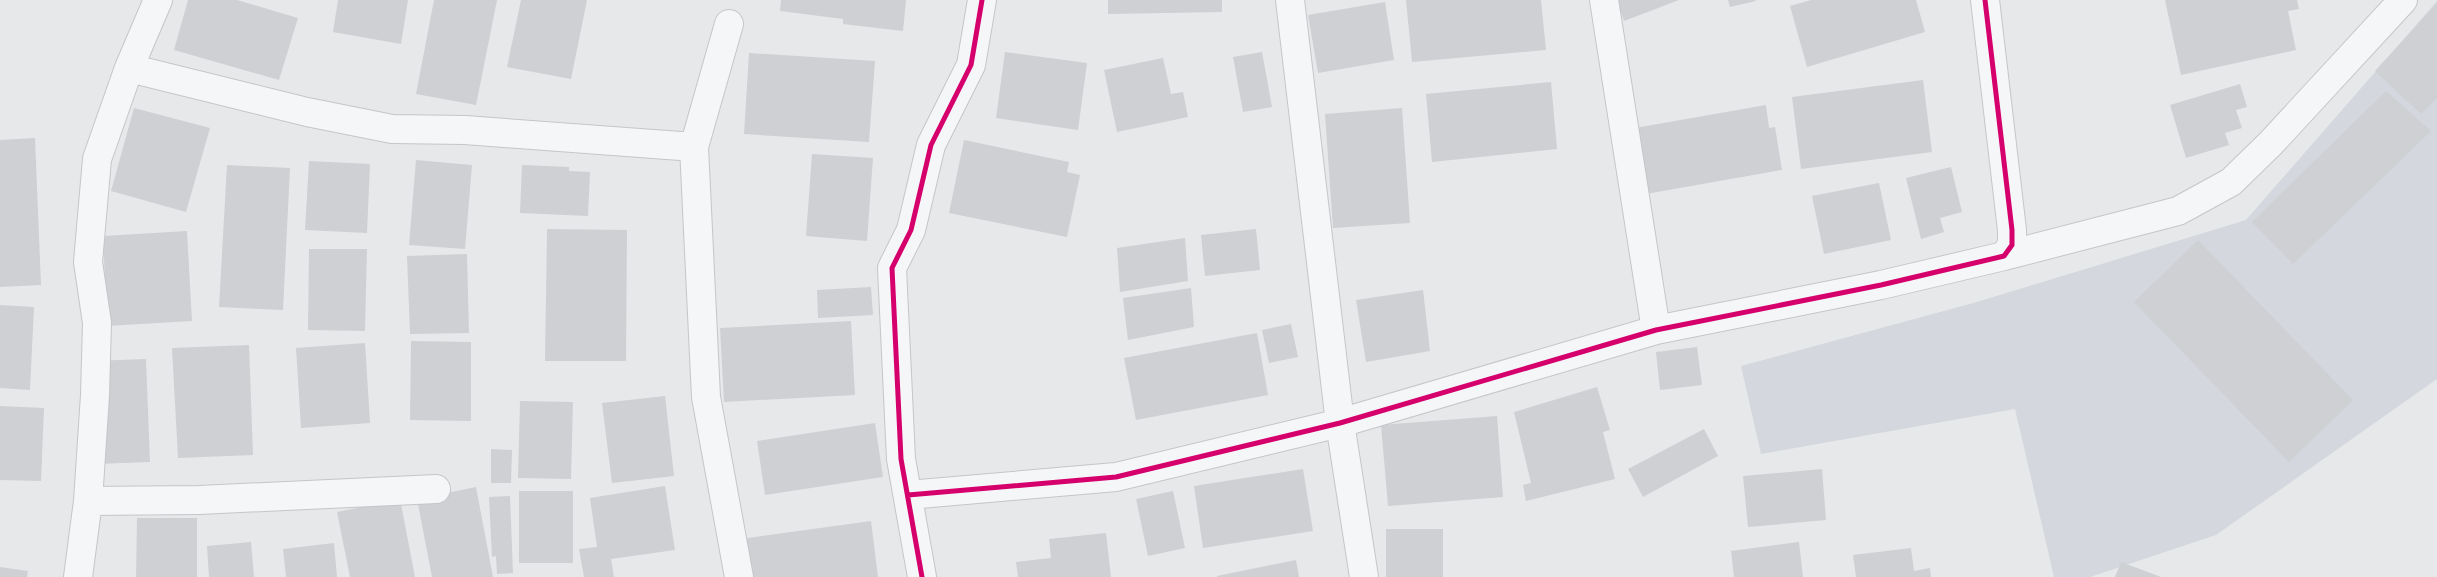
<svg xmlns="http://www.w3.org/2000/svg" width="2437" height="577" font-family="Arial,sans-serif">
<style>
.built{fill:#d4d7dd}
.building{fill:#ced0d3}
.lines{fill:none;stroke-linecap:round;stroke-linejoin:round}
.street-casing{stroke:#c4c6c8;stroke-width:30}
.street{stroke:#f5f6f7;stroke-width:28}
.cycleway-casing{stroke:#f4f6f9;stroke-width:8}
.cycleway{stroke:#d6006c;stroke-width:5}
</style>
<rect width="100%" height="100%" fill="#e6e8ea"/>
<path class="built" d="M2437 1V379L2216 535 2090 577H2054L2015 409 1761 454 1741 366 1977 302 2246 220Z"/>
<path class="building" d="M188 0H237L298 18 279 80 174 50Z
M338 0H408L401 44 333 32Z
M434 0H497L476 105 416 94Z
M521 0H587L571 79 507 67Z
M781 0H906L903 31 843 24V19L780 11Z
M1108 0H1222V12L1108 14Z
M1406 0H1541L1546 50 1412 62Z
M1617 0H1679L1624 21Z
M1728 0H1755L1756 1 1730 7Z
M1811 0H1916L1925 32 1807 67 1790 6Z
M2165 0H2297L2299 9 2288 11 2296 50 2181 75Z
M1385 2 1394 60 1318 73 1308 15Z
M2437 3V98L2421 114 2375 71Z
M1005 52 1087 63 1078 130 996 118Z
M1262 52 1272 107 1243 112 1233 57Z
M749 53 875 61 869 142 744 134Z
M1163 58 1171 94 1183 92 1188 117 1117 132 1104 70Z
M1923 80 1932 152 1801 169 1792 97Z
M1551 82 1557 149 1432 162 1426 94Z
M2240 84 2247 107 2236 110 2242 128 2225 133 2229 145 2186 158 2170 105Z
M2386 91 2431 131 2293 264 2252 222Z
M1766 105 1769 128 1775 127 1782 170 1646 194 1635 128Z
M134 108 210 128 186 212 111 191Z
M1402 108 1410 223 1333 228 1325 114Z
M35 138 41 285 0 287V140Z
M964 140 1069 162 1067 172 1080 175 1067 237 949 213Z
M812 154 873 158 867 241 806 236Z
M416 160 472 165 465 249 409 245Z
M309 161 370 164 367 233 305 230Z
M227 165 290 168 283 310 219 307Z
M522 165 569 167V171L590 172 588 216 520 213Z
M1951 167 1962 212 1940 218 1944 232 1921 239 1906 178Z
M1879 183 1891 240 1824 254 1812 196Z
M547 229 627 230 626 361H545Z
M1256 229 1260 270 1205 276 1201 235Z
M187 231 192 321 107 326 103 236Z
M1185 238 1188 281 1120 292 1117 248Z
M2198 240 2353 400 2289 462 2134 302Z
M309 249H367L365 331 308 330Z
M467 254 469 333 410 334 407 256Z
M871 287 873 315 818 318 817 290Z
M1191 288 1194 327 1128 340 1123 298Z
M1423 290 1430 351 1366 362 1356 300Z
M0 305 34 307 30 390 0 388Z
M851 321 855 395 724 402 720 328Z
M1291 324 1298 357 1269 363 1262 330Z
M1257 333 1268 395 1136 420 1124 358Z
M411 341 471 342V421L410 420Z
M365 343 370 423 301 428 296 348Z
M249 345 253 455 178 458 172 348Z
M1697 347 1702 385 1660 390 1656 352Z
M146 359 150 462 96 464 92 361Z
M1597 387 1610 430 1603 432 1615 479 1526 501 1523 485 1531 483 1514 412Z
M665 396 674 476 612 483 602 403Z
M520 401 573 402 571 479 518 478Z
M0 406 44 408 41 481 0 480Z
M1497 416 1503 497 1388 506 1381 425Z
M875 423 883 477 765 495 757 441Z
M1704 429 1718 456 1643 497 1628 469Z
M491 449 512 450 511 483H491Z
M1303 469 1313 531 1203 548 1194 486Z
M1822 469 1826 520 1748 527 1743 476Z
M665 486 675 550 611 559 614 577H584L579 549 597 547 590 498Z
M476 487 493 577H432L417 499Z
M519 491H573V563H519Z
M1173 491 1185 548 1148 556 1136 499Z
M510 496 513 573 497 574 496 556 492 557 489 497Z
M400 499 415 577H350L337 512Z
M137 518H197V577H136Z
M871 521 878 577H739L734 540Z
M1386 529H1443V577H1386Z
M1106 533 1111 577H1018L1016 562 1051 558 1049 539Z
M251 542 254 577H209L207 546Z
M1799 542 1803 577H1734L1731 551Z
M334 543 337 577H286L283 549Z
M1911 548 1914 571 1930 568 1931 577H1856L1853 555Z
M1296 560 1299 577H1217V576Z
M2121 562 2161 577H2115Z
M0 567 28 571 27 577H0Z"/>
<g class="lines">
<g class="street-casing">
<path id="street" d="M1290 0 1340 423 1364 577
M1604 0 1656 330
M729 24 694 147 706 397 739 577
M129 68 307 112 392 129 465 130 694 147
M2004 256 2178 211 2231 182 2271 143 2403 0
M908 495 1116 477 1340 423 1656 330 1881 285 2004 256 2012 245V230L1985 0
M88 501 199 500 436 489
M78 577 88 501 95 395 97 323 88 262 97 159 129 68 158 0
M922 577 901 459 892 268 911 230 931 145 971 65 982 0"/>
</g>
<use href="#street" class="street"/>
<g class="cycleway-casing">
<path id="cycleway" d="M908 495 1116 477 1340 423 1656 330 1881 285 2004 256 2012 245V230L1985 0
M922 577 901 459 892 268 911 230 931 145 971 65 982 0"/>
</g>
<use href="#cycleway" class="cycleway"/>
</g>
</svg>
